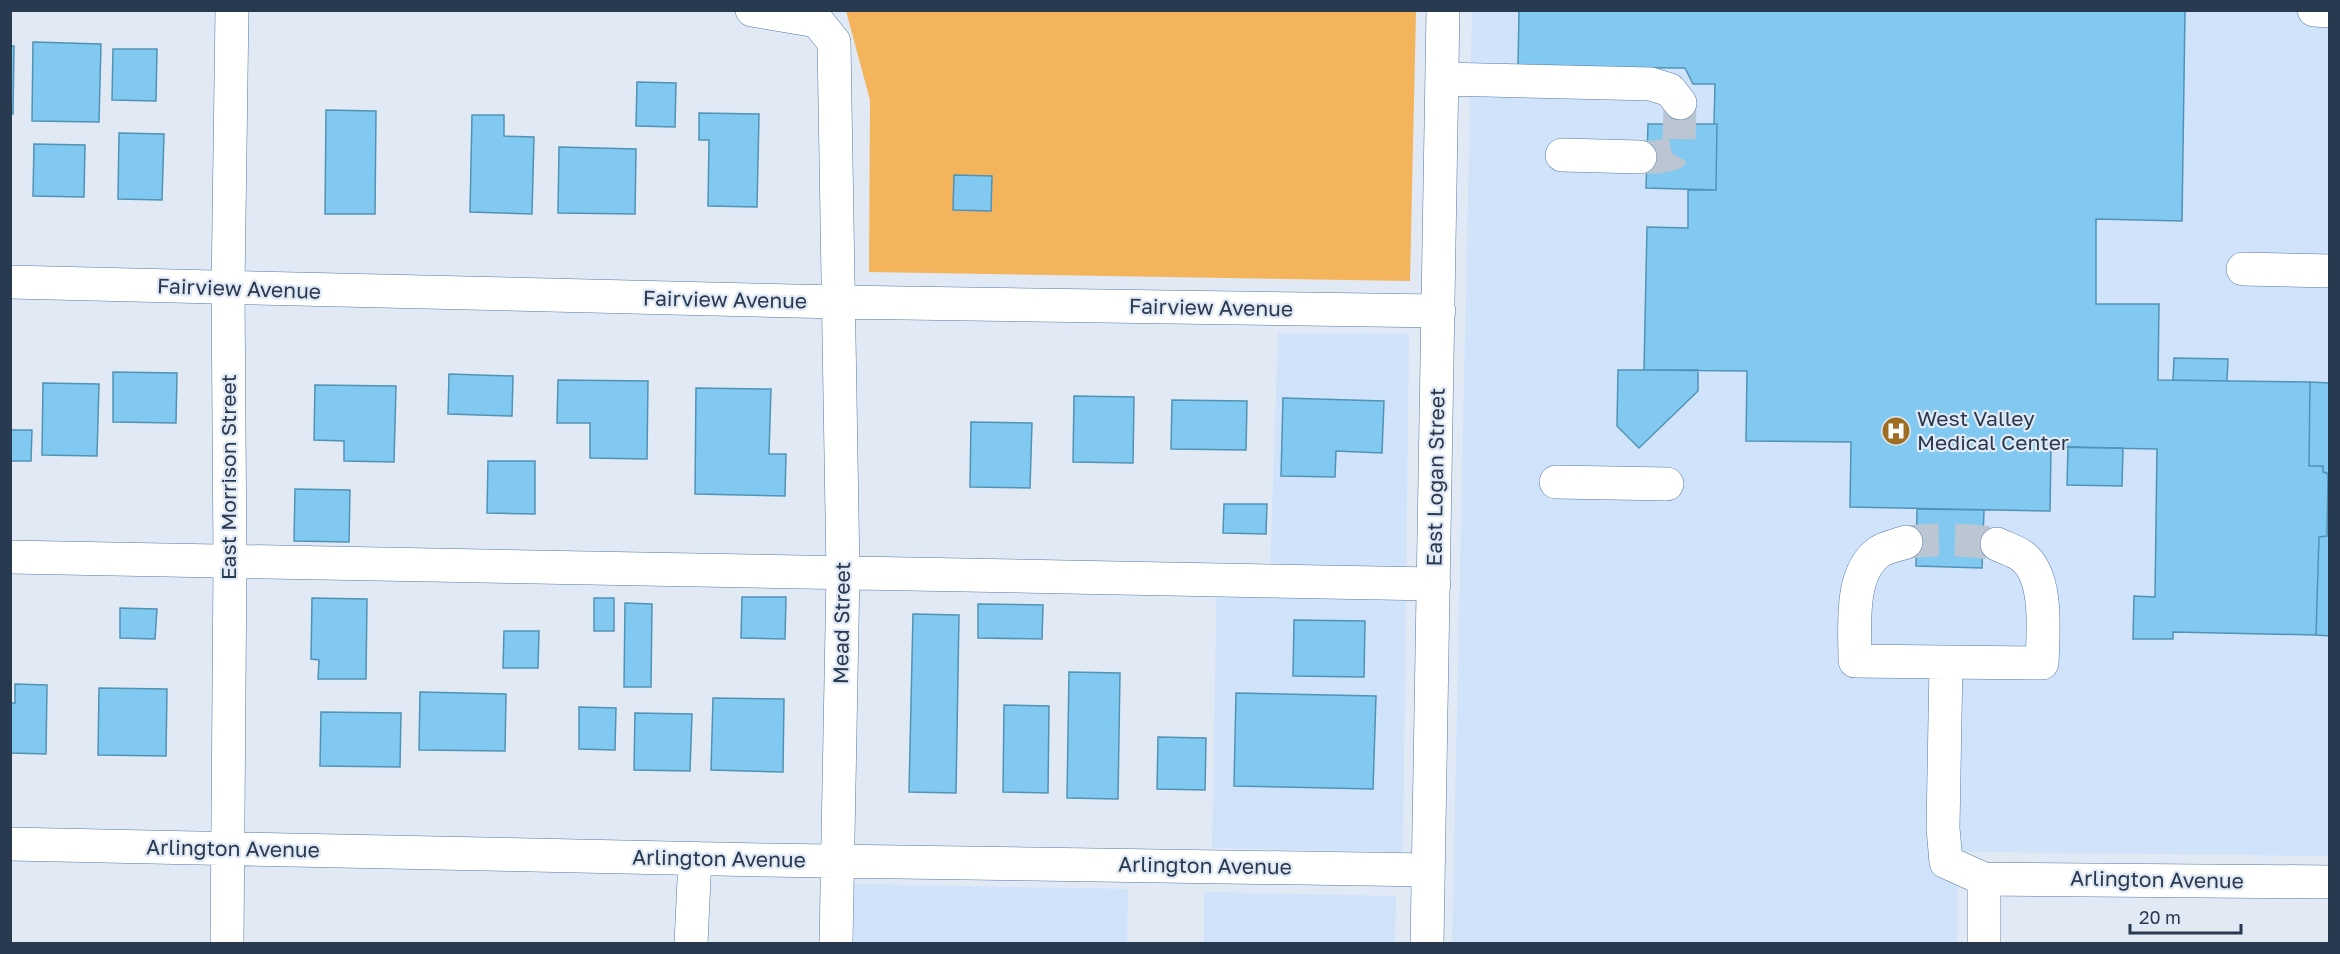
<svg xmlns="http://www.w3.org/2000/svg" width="2340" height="954" font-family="'Golos Text',sans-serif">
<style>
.built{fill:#d0e3fb}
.green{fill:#f4b45c}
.building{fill:#81c9f0;stroke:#5093b6;stroke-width:1.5}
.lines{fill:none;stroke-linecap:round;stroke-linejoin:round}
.minor-tunnel{stroke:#bcc6d3;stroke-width:33;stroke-dasharray:33 16;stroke-linecap:butt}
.minor-casing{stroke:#517aa8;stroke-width:34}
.minor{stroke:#fff;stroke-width:33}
.labels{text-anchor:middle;stroke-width:4.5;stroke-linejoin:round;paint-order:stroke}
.street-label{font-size:21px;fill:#283a4f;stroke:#e1e9f4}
.poi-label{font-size:21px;fill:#283a4f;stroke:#e1e9f4;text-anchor:start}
</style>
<rect width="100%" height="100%" fill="#e1e9f4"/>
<path class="built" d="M1472 11H2329V856L1959 852 1957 943 1452 944Z
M1278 333H1409L1403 852 1212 848 1217 573H1270Z
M854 884 1128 889 1127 943H854Z
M1204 892 1396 896 1395 943H1204Z"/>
<path class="green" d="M846 11H1416L1410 281 869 272 870 100Z"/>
<path class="building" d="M1519 10H2185L2182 221 2096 219V304H2159L2158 380 2310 382 2309 466H2323V472L2328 474 2327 536 2319 537 2316 635 2173 632V639H2133L2134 596 2155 597 2157 449 2051 447 2050 511 1850 507 1851 442 1746 441 1747 371 1644 370 1647 227 1688 228V190H1716L1717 124H1714L1715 84H1693L1685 68 1518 67Z
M33 42 101 44 99 122 32 121Z
M10 46H14L13 114H10Z
M113 49H157L156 101 112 100Z
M637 82 676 83 675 127 636 126Z
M326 110 376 111 375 214H325Z
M699 113 759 114 757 207 708 206 709 140H699Z
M472 115H504V136L534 137 532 214 470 212Z
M1648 124H1717L1716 190 1646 188Z
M119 133 164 134 162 200 118 199Z
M34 144 85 145 84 197 33 196Z
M559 147 636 149 635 214 558 213Z
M954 175 992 176 991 211 953 210Z
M2174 358 2228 359 2227 381 2173 380Z
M1618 370H1698V391L1639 448 1617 426Z
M113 372 177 373 176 423 113 422Z
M449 374 513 376 512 416 448 414Z
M558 380 648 381 647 459 590 458V423H557Z
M2310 382 2330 383V474L2323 472V466H2309Z
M43 383 99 384 97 456 42 455Z
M315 385 396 386 394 462 344 461V441L314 440Z
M696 388 771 389 769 454H786L785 496 695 494Z
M1074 396 1134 397 1133 463 1073 462Z
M1283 398 1384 401 1382 453 1336 451 1335 477 1281 476Z
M1172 400 1247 401 1246 450 1171 449Z
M971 422 1032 423 1030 488 970 487Z
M10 430H32L31 461H10Z
M2068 447 2123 448 2122 486 2067 485Z
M488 461H535V514L487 513Z
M2328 478H2330V636L2316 635 2319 537 2327 536Z
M295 489 350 490 349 542 294 541Z
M1224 504H1267L1266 534 1223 533Z
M1917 509 1984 510 1982 568 1916 566Z
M742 597H786L785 639 741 638Z
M312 598 367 599 366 679H318L319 660 311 659Z
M594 598H614V631H594Z
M625 603 652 604 651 687H624Z
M978 604 1043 605 1042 639 978 638Z
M120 608 157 609 155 639 120 638Z
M913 614 959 615 956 793 909 792Z
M1294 620 1365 621 1364 677 1293 676Z
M504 631H539L538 668H503Z
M1069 672 1120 673 1118 799 1067 798Z
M15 684 47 685 46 754 10 753V703H15Z
M99 688 167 689 166 756 98 755Z
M420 692 506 694 505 751 419 750Z
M1236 693 1376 696 1373 789 1234 786Z
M713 698 784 699 783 772 711 770Z
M1004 705 1049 706 1048 793 1003 792Z
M579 707 616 708 615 750 579 749Z
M321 712 401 713 400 767 320 766Z
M635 713 692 714 690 771 634 770Z
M1158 737 1206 738 1205 790 1157 789Z"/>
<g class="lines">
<path class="minor-tunnel" d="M1640 157H1656L1672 154 1679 142 1680 103
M1906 542C1937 539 1966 539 1997 544"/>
<g class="minor-casing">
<path id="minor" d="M752 10 817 21 834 42 843 573 836 944
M2314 10 2330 11
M1443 79 1651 84 1670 90 1680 103
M1562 155 1640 157
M2243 269 2330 271
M10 282 839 302 1439 311
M1556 482 1667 484
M1906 542C1898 545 1886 547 1879 552 1849 573 1855 628 1855 661L2042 663C2043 634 2049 576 2022 556 2015 551 2005 548 1997 544
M10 557 1434 584
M1946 663 1943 828 1946 862 1984 879 2330 882
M10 844 764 860 1428 870
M227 944 230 561 228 289 232 10
M691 944 695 858
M1427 944 1443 10
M1984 944V879"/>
</g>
<use href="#minor" class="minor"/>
</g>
<defs>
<g id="hospital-disc" transform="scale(1.5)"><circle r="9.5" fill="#a06e23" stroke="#e1e9f4"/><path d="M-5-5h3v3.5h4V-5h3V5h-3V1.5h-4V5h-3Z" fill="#fff"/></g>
</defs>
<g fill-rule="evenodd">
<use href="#hospital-disc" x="1896" y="431"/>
</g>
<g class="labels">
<g class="street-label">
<text transform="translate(239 289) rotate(2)" y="7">Fairview Avenue</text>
<text transform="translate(725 300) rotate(1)" y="7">Fairview Avenue</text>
<text transform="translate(1211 308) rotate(1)" y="7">Fairview Avenue</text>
<text transform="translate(229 477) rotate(-90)" y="7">East Morrison Street</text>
<text transform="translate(1436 477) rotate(-89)" y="7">East Logan Street</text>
<text transform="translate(842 623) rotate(-89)" y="7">Mead Street</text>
<text transform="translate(233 849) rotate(1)" y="7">Arlington Avenue</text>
<text transform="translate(719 859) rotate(1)" y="7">Arlington Avenue</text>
<text transform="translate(1205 866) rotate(1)" y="7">Arlington Avenue</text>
<text transform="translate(2157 880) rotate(1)" y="7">Arlington Avenue</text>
</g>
<g class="poi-label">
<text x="1917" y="426">West Valley<tspan x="1917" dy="24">Medical Center</tspan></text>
</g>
</g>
<rect width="2340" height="954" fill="none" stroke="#283a4f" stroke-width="24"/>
<path d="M2130 924v9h111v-9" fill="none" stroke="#283a4f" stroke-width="3"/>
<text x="2139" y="924" font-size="18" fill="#283a4f" stroke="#e1e9f4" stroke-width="4.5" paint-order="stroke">20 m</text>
</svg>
